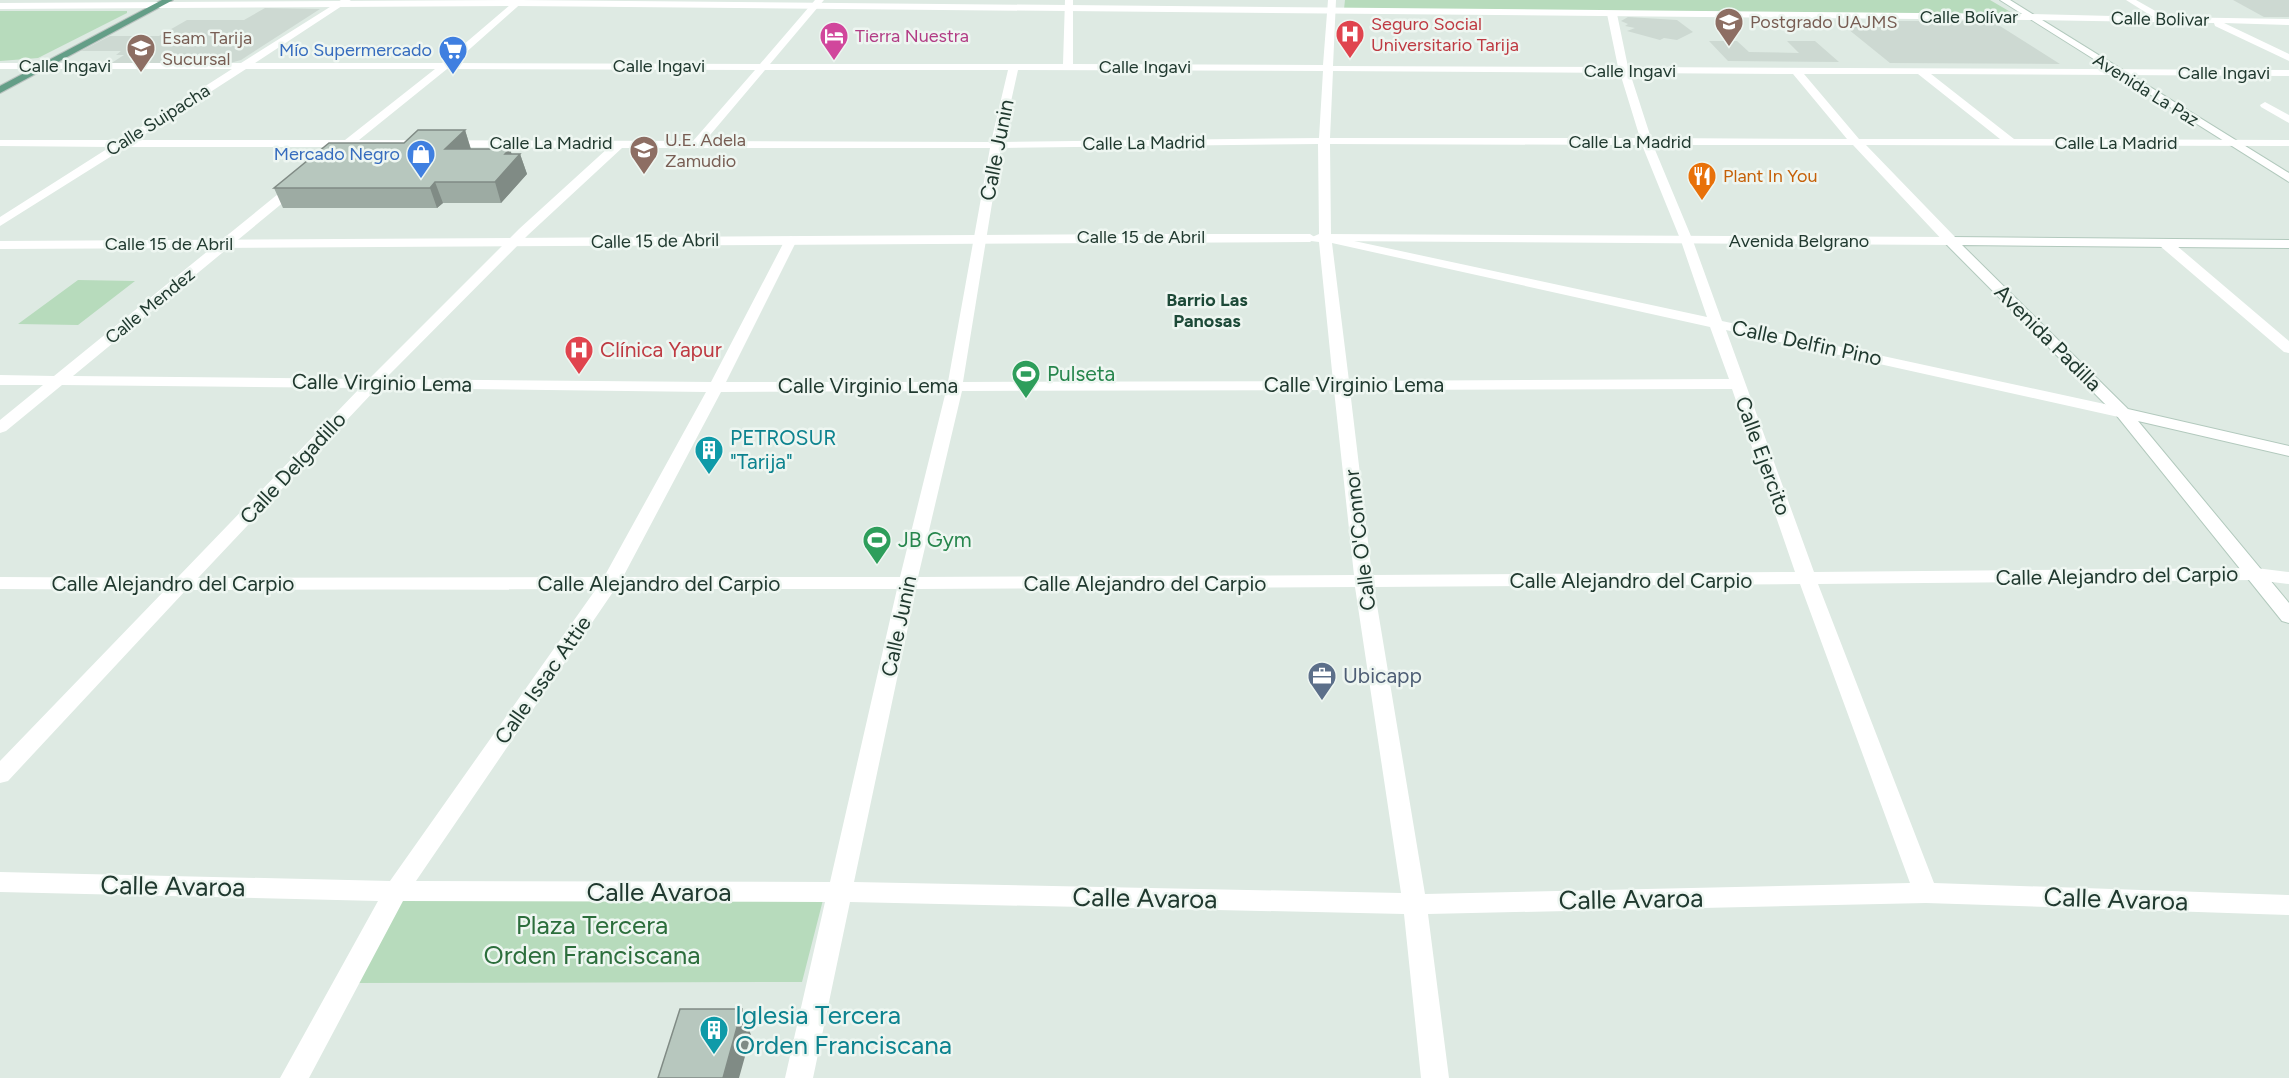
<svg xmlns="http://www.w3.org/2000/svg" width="2289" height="1078" font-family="Figtree,sans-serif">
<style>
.built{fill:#cdd9d2}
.green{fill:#b7dbbc}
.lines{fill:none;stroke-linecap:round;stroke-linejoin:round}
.secondary-casing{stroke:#b2c9bd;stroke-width:2}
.primary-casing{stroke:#bcc4c1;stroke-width:2}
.minor{fill:#fff;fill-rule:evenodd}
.tertiary{fill:#fff;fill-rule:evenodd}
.secondary{fill:#fff;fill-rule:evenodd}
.primary{fill:#649e87;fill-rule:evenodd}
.wall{fill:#9daba3}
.shaded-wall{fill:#808b85}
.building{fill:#b7c7be;stroke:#808b85;stroke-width:1.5}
.labels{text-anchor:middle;stroke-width:5;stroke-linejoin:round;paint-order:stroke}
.far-street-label{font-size:18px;fill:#20392f;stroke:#eef6f1}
.far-education-label{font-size:18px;fill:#785e54;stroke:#eef6f1;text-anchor:start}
.far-health-label{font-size:18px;fill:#be3a42;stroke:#eef6f1;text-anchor:start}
.far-hotel-label{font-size:18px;fill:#b23c85;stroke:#eef6f1;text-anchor:start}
.far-shop-label{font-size:18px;fill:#366cbe;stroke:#eef6f1;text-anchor:end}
.far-food-label{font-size:18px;fill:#c56008;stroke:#eef6f1;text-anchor:start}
.far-neighbourhood-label{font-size:18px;font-weight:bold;fill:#1d4a38;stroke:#eef6f1}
.street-label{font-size:21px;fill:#20392f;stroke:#eef6f1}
.health-label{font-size:21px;fill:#be3a42;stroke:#eef6f1;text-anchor:start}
.leisure-label{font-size:21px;fill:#27864d;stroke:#eef6f1;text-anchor:start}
.culture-label{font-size:21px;fill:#0d838f;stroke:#eef6f1;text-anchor:start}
.service-label{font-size:21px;fill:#4e5e75;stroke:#eef6f1;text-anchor:start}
.near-street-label{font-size:26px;fill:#20392f;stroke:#eef6f1}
.near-park-label{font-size:26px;fill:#2c6e3c;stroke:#eef6f1}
.near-culture-label{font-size:26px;fill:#0d838f;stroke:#eef6f1;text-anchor:start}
</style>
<rect width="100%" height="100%" fill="#deeae3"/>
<path class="built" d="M2233 0H2289V17H2264Z
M265 8 320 9 241 60 230 63 110 64 124 55H116L121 51H81L110 36H159L187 20H244Z
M1628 17 1677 20 1693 32 1677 40 1664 38 1660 40 1627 31 1635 28 1625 26 1628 24 1621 21Z
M1894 21H1992L2060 64 1890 63 1843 25 1896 23Z
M1709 41H1737L1749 52 1799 53 1787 41H1815L1839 62 1728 61Z"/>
<path class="green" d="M1345 0H1990L2014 14 1344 9Z
M0 11H127V13L38 58 0 61Z
M78 280 135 281 78 325 18 324Z
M824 896 802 982 345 983 399 897Z"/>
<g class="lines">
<g class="secondary-casing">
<path id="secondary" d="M2000 0H2010L2289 173V182Z
M1951 237 2289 240V248L1962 245 2128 409 2289 446V456L2138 421 2289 603V623L2282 621 2117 416 1946 244 1945 241Z"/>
</g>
<g class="primary-casing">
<path id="primary" d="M162 0H173L0 93V86Z"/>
</g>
<path class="minor" d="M341 0H351L255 63H442L516 0H525L454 63 760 64 815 0H824L770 64H1063L1065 0H1073V64L1323 65 1328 0H1336L1333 66 1618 67 1607 14 1612 11 1617 14 1628 67 2289 70V76L1931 74 2014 139 2289 140V146L1866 145 1956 238 1957 241 1951 245 1946 244 1853 145H1653L1693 241 1722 321 2123 408 2131 413 2123 418 1726 330 1814 572 2256 568 2289 572V584L2256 580 1818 584 1934 883 2289 895V915L1926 903 1428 914 1449 1078H1421L1404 914 850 902 813 1078H785L825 902 403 901 309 1078H280L378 901 0 892V872L390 881 596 589 186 590 8 781 0 783V761L165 590 0 589V577L177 578 360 388 62 385 6 431 0 433V420L43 385H0V375L54 376 294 181H302V187L73 376 369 379 519 229 608 148 351 147 345 149 340 147H126L0 226V217L110 147 0 146V140H121L232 69H0V63H241ZM246 69H435L345 140H136ZM447 69 755 70 693 141 359 140ZM765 70H1008L991 142 705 141ZM1018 70 1323 71 1319 138 1002 142ZM1333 71 1620 73 1640 138H1330ZM1630 73 1793 74 1847 139 1651 138ZM1804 74H1918L2000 139H1859ZM1318 144 1319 234 1310 238 1311 241 1319 242 1333 381 963 382 1001 148ZM1330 144 1642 145 1681 241 1707 317 1331 236ZM622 148H990L948 382H726L797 240 791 236 785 240 711 382 385 379 528 235ZM1332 243 1710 327 1729 379 1349 381ZM377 388 706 392 604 577 198 578ZM1732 389 1795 572 1372 575 1350 390ZM1334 390 1354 575 918 577 962 391ZM946 391 900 577H623L721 392ZM1800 584 1910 883 1425 894 1374 587ZM1355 587 1401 893 854 882 916 589ZM615 589H897L830 882 416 881Z
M2126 0H2136L2166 17 2289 19V25L2224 23 2289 54V61L2215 26 2214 23 2030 20 2025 17 2030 14 2153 17Z
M2265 102 2289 115V123L2261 107 2260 105Z
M2165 239 2170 240 2289 341V353L2284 352 2160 246 2159 243 2160 240Z"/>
<path class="tertiary" d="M517 0 2030 14 2035 17 2030 20 517 6 0 9V3Z
M1146 234H1310L1316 238 1310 242 0 249V241Z
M1325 234 1951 237 1957 241 1951 245 1320 241 1319 238Z"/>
<use href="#secondary" class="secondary"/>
<use href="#primary" class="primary"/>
</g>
<path class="wall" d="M465 130 471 149 512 154H520L527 174 501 203H443L437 208H283L274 188Z"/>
<path class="shaded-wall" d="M465 130 471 150 445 149Z
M510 149 514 161 520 154 527 174 501 203 495 182 505 154Z
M435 182 443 203 437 208 430 188Z
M742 1009 751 1035 739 1078H723Z"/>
<path class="building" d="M418 130H465L445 149H510L505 154H520L495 182H435L430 188H274L329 143H404Z
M680 1009H742L723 1078H658Z"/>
<defs>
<g id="university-pin" transform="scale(1.5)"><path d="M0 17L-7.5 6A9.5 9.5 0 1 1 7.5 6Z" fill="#8d6e63" stroke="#eef6f1"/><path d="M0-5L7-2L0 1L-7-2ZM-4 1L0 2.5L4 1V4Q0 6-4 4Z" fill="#fff"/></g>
<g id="hospital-pin" transform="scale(1.5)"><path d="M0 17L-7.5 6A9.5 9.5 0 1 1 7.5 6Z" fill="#e0444e" stroke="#eef6f1"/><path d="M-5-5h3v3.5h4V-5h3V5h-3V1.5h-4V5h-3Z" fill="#fff"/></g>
<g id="hotel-pin" transform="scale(1.5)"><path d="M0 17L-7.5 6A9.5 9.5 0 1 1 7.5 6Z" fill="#d1479c" stroke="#eef6f1"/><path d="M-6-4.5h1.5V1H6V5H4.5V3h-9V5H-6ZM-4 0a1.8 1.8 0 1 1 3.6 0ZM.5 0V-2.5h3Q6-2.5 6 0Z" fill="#fff"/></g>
<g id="supermarket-pin" transform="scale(1.5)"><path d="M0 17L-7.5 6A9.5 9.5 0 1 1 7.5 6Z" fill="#3f7fe0" stroke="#eef6f1"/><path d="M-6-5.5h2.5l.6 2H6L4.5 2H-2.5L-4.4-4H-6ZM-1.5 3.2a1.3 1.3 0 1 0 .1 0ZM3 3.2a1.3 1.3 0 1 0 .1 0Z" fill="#fff"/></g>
<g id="school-pin" transform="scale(1.5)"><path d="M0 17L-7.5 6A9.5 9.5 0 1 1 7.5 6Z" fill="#8d6e63" stroke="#eef6f1"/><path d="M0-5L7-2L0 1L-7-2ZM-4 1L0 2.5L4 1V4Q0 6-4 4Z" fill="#fff"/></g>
<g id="shop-pin" transform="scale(1.5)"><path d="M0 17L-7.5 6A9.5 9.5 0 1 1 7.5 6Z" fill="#3f7fe0" stroke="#eef6f1"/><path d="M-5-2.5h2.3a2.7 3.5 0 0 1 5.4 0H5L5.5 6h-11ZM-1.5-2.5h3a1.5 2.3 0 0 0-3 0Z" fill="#fff"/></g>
<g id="restaurant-pin" transform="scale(1.5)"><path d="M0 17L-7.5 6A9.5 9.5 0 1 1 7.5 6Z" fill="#e8710a" stroke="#eef6f1"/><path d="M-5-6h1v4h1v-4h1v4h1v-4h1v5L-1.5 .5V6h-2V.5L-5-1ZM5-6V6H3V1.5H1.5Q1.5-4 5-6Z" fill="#fff"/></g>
<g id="stadium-pin" transform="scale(1.5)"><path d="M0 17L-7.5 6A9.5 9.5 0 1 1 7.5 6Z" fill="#2e9e5b" stroke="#eef6f1"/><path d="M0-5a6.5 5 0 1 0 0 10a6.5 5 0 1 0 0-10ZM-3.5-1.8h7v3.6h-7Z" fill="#fff"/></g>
<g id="building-pin" transform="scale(1.5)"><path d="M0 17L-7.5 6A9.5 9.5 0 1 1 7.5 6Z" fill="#0f9aa8" stroke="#eef6f1"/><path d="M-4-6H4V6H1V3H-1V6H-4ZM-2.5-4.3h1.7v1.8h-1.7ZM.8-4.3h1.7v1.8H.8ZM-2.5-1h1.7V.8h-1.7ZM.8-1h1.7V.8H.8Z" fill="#fff"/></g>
<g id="office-pin" transform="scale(1.5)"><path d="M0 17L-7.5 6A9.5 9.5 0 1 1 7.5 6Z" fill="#5c6f8a" stroke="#eef6f1"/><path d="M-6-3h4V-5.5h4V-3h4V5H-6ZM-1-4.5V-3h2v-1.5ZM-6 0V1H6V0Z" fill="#fff"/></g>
</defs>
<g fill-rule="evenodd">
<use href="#university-pin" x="1729" y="22"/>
<use href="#hospital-pin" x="1350" y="34"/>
<use href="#hotel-pin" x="834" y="36"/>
<use href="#university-pin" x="141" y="48"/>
<use href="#supermarket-pin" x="453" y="50"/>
<use href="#school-pin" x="644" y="150"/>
<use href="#shop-pin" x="421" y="154"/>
<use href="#restaurant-pin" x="1702" y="176"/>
<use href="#hospital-pin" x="579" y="350"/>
<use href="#stadium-pin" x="1026" y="374"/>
<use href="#building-pin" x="709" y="450"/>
<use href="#stadium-pin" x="877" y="540"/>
<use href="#office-pin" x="1322" y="676"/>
<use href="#building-pin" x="714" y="1030"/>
</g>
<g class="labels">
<g class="far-street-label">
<text x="1969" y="23">Calle Bolívar</text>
<text transform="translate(2160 19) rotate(1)" y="6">Calle Bolivar</text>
<text x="65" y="72">Calle Ingavi</text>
<text x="659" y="72">Calle Ingavi</text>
<text x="1145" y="73">Calle Ingavi</text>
<text x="1630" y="77">Calle Ingavi</text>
<text x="2224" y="79">Calle Ingavi</text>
<text transform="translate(2146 90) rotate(32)" y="6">Avenida La Paz</text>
<text transform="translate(158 120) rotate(-32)" y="6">Calle Suipacha</text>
<text x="1630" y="148">Calle La Madrid</text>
<text x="551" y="149">Calle La Madrid</text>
<text transform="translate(1144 143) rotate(-1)" y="6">Calle La Madrid</text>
<text x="2116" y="149">Calle La Madrid</text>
<text x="1141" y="243">Calle 15 de Abril</text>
<text transform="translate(655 241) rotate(-1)" y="6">Calle 15 de Abril</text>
<text x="1799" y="247">Avenida Belgrano</text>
<text x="169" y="250">Calle 15 de Abril</text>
<text transform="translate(150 306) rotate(-39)" y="6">Calle Mendez</text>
</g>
<g class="far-education-label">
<text x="1750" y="28">Postgrado UAJMS</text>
<text x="162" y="44">Esam Tarija<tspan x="162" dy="21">Sucursal</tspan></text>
<text x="665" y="146">U.E. Adela<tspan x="665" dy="21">Zamudio</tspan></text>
</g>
<g class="far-health-label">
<text x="1371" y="30">Seguro Social<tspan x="1371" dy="21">Universitario Tarija</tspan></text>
</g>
<g class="far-hotel-label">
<text x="855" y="42">Tierra Nuestra</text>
</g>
<g class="far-shop-label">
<text x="432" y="56">Mío Supermercado</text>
<text x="400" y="160">Mercado Negro</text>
</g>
<g class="far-food-label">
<text x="1723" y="182">Plant In You</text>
</g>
<g class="far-neighbourhood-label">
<text x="1207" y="306">Barrio Las<tspan x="1207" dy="21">Panosas</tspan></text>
</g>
<g class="street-label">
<text transform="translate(997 150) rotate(-79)" y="7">Calle Junin</text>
<text transform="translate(2048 338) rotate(45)" y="7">Avenida Padilla</text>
<text transform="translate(1807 343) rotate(12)" y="7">Calle Delfin Pino</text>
<text transform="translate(382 383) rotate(1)" y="7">Calle Virginio Lema</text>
<text x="1354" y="392">Calle Virginio Lema</text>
<text x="868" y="393">Calle Virginio Lema</text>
<text transform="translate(1763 456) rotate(70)" y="7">Calle Ejercito</text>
<text transform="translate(293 468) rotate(-47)" y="7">Calle Delgadillo</text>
<text transform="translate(1360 540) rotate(-97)" y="7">Calle O'Connor</text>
<text transform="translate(2117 576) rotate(-1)" y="7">Calle Alejandro del Carpio</text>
<text x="1631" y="588">Calle Alejandro del Carpio</text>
<text x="173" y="591">Calle Alejandro del Carpio</text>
<text x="659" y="591">Calle Alejandro del Carpio</text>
<text x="1145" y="591">Calle Alejandro del Carpio</text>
<text transform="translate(899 626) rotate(-78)" y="7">Calle Junin</text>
<text transform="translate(543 680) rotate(-55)" y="7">Calle Issac Attie</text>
</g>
<g class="health-label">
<text x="600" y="357">Clínica Yapur</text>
</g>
<g class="leisure-label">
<text x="1047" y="381">Pulseta</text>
<text x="898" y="547">JB Gym</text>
</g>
<g class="culture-label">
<text x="730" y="445">PETROSUR<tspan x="730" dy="24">"Tarija"</tspan></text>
</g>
<g class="service-label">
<text x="1343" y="683">Ubicapp</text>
</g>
<g class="near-street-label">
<text transform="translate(173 886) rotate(1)" y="9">Calle Avaroa</text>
<text x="659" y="901">Calle Avaroa</text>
<text transform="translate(1145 898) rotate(1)" y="9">Calle Avaroa</text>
<text transform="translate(1631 899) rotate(-1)" y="9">Calle Avaroa</text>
<text transform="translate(2116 899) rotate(2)" y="9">Calle Avaroa</text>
</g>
<g class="near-park-label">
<text x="592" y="934">Plaza Tercera<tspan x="592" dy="30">Orden Franciscana</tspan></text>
</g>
<g class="near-culture-label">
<text x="735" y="1024">Iglesia Tercera<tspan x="735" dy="30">Orden Franciscana</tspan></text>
</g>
</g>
</svg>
